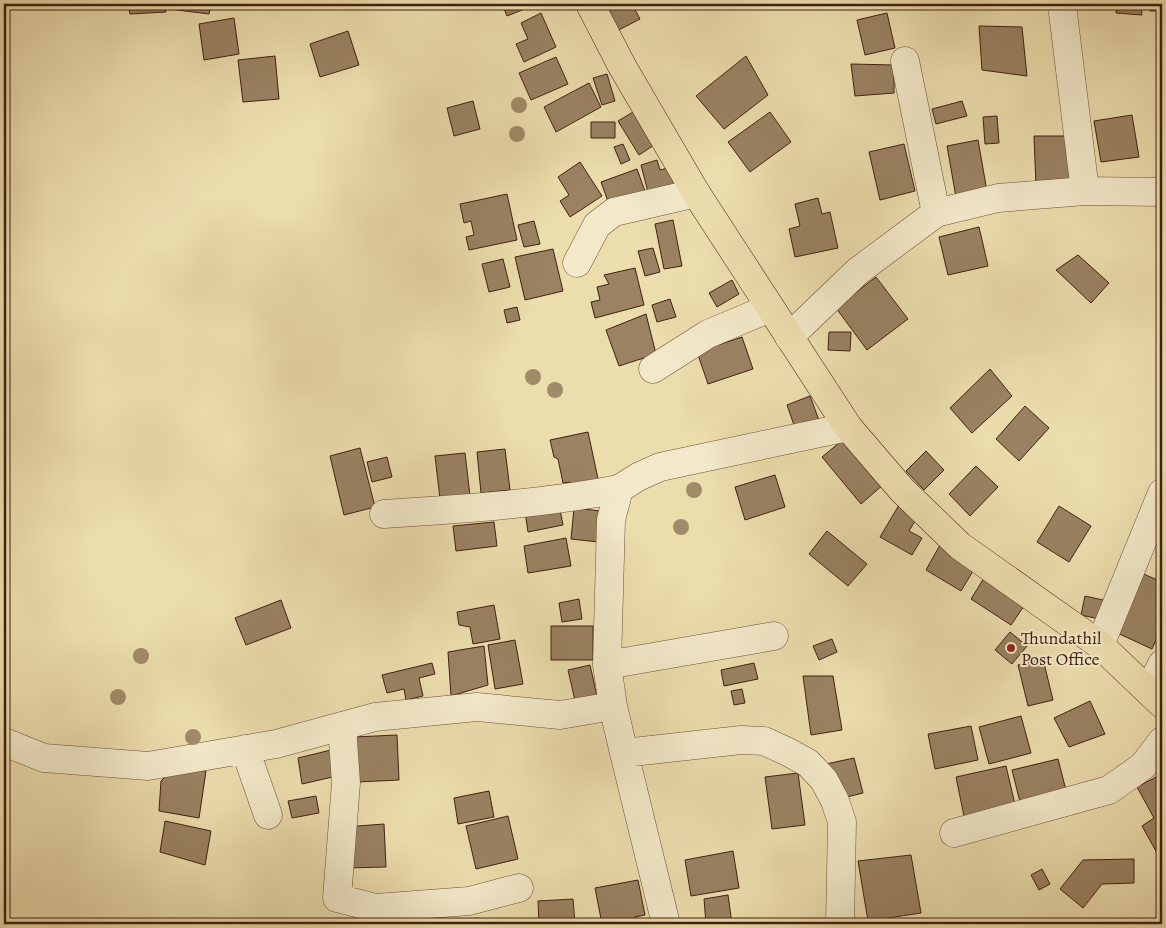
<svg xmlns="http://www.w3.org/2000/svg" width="1166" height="928" font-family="Alegreya,serif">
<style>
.building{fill:#9a8262;stroke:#412011}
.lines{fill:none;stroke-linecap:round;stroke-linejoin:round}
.minor-casing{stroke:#6c4f38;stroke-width:29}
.major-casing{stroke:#412011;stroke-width:29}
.minor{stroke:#f3e9ca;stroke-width:28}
.major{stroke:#ecddad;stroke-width:28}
.tree{fill:#a18a69}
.poi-dot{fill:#8f2418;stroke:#f3e9ca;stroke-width:2}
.labels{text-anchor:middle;stroke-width:4;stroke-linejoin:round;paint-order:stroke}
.poi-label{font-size:18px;fill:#412011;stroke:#f3e9ca;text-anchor:start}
</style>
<rect width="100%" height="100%" fill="#ecddad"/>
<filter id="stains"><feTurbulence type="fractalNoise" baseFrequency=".004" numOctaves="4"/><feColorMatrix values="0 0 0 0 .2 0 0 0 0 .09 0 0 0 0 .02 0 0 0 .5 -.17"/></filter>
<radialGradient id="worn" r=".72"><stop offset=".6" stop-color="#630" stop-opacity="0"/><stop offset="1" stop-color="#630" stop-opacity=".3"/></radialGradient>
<path class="building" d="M128 4H164L166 12 130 14Z
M170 4H211L209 14 169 9Z
M502 4H537L507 16Z
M599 4H632L640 19 613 33Z
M1117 4H1141L1142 15 1116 13Z
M1150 4H1162V11H1150Z
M541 13 556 47 524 62 516 44 528 39 521 23Z
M887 13 895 48 865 55 857 20Z
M234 18 239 54 204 60 199 24Z
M979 26 1022 27 1027 76 982 70Z
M348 31 359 65 320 77 310 44Z
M275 56 279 99 243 102 238 60Z
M746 56 768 95 724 129 696 96Z
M556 57 568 84 531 100 519 73Z
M851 64 894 65V93L855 96Z
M607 74 615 101 602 105 593 78Z
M589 83 601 107 556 132 544 107Z
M473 101 480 129 454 136 447 108Z
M962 101 967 116 936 124 932 109Z
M633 112 654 145 639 155 618 121Z
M770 112 791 142 750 172 728 142Z
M1132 115 1139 157 1101 162 1094 121Z
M997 116 999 143 985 144 983 117Z
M591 122H615V138H591Z
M1034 136H1066L1072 187 1036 186Z
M978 140 988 197 957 203 947 146Z
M623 144 630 160 621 164 614 147Z
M904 144 915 191 880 200 869 152Z
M657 160 660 170 675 166 681 187 649 196 641 165Z
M580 162 602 196 570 217 560 201 569 195 558 177Z
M637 169 646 194 610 207 601 182Z
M507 194 517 240 469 250 466 237 474 235 471 221 464 223 460 204Z
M818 198 822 214 830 212 838 248 795 257 789 229 800 226 795 204Z
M673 220 682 266 664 269 655 224Z
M534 221 540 244 524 247 518 225Z
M979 227 988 266 948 275 939 237Z
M653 248 660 272 645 276 638 251Z
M553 249 563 291 525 300 515 257Z
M1078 255 1109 283 1091 303 1056 270Z
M503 259 510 287 489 292 482 264Z
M635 268 644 305 595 318 591 302 600 300 597 287 609 284 604 275Z
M876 277 908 319 867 350 836 308Z
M732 280 739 294 717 307 709 293Z
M670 299 676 317 657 322 652 305Z
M517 307 520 320 507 323 504 310Z
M646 314 656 354 619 366 606 330Z
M829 332H851L850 351 828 350Z
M742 337 753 369 708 384 697 352Z
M990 369 1012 396 972 433 950 408Z
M810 396 820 423 796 431 787 405Z
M1025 406 1049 428 1019 461 996 439Z
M588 432 600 488 572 494 570 482 563 483 558 459 554 457 550 440Z
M845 438 884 484 861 504 822 457Z
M360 448 375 507 344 515 330 456Z
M505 449 510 490 481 493 477 452Z
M926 451 944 470 924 490 906 471Z
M465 453 470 496 440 499 435 456Z
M387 457 392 477 372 482 367 462Z
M976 466 998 487 970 516 949 494Z
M775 475 785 507 745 520 735 487Z
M559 505 563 525 528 532 525 512Z
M899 505 918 516 909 531 922 538 912 555 880 537Z
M1059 506 1091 526 1069 562 1037 542Z
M574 508 601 511 598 542 571 539Z
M494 522 497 546 456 551 453 526Z
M827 531 867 564 848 586 809 554Z
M566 538 571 566 528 573 524 546Z
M940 545 976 566 961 591 926 570Z
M1139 572 1162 582V627L1152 649 1113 631Z
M984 578 1024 606 1011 625 971 599Z
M1085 596 1103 600 1099 619 1081 615Z
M579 599 582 619 562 622 559 603Z
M281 600 291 628 246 645 235 618Z
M494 605 500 639 473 644 470 627 459 625 457 612Z
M551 626H593V660H551Z
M1010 632 1027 646 1012 664 995 650Z
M832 639 837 652 819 660 813 646Z
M515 640 523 684 495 689 488 645Z
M484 646 488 685 451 696 448 652Z
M1043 659 1053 700 1028 706 1018 665Z
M432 663 435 674 419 678 423 696 406 700 404 689 387 693 382 675Z
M754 663 758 679 724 686 721 670Z
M590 665 598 701 576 705 568 670Z
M803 676H833L842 730 811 735Z
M742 689 745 703 734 705 731 691Z
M1090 701 1105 734 1069 747 1054 718Z
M1021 716 1031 753 989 764 979 727Z
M971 726 978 760 935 769 928 734Z
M397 735 399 780 357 782 354 737Z
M331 750 337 776 302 784 298 758Z
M854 758 863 793 835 800 826 764Z
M1058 759 1067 794 1021 806 1012 770Z
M1006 766 1016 809 965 821 956 777Z
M175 767 206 771 199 818 159 811 161 781Z
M798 773 805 825 772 829 765 777Z
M1160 775 1162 779V862L1142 826 1154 818 1137 787Z
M489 791 494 817 458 824 454 798Z
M316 796 319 813 292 818 288 801Z
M508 816 518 859 476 869 466 826Z
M165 821 211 831 205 865 160 852Z
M384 824 386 867 347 868 345 827Z
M733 851 739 888 691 896 685 860Z
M911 855 921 913 868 921 858 861Z
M1134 859V883L1102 884 1083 908 1060 889 1083 860Z
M1042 869 1050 884 1039 890 1031 875Z
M638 880 645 915 635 917 636 924H602L595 888Z
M728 895 732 924H706L704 899Z
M573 899 575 924H539L538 901Z
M437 913 438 924H400V917Z
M475 918 519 922V924H474Z"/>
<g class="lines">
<g class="minor-casing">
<path id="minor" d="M1063 13 1085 191
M905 61 936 213
M577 263 597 225 614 212 696 193
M789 337 858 271 936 213 998 198 1085 191 1162 192
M653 369 708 334 770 308
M384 514C463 509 541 504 619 489
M1100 645 1162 493
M607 665 774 636
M1149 690 1162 664
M342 726 346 783 337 898 376 908 469 901 519 888
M4 742 44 758 148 766 276 744 375 717 477 707 560 715 613 706
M245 749 268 815
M624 753 741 740 764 741 788 752 808 763 824 780 835 801 842 822 840 924
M954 833 1109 790 1143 766 1162 741
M666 924 624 753 613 706 607 665 611 520 619 489 638 477 660 467 848 427"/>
</g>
<g class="major-casing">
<path id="major" d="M590 4 622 66 696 193 848 427 902 490 960 546 1100 645 1162 704"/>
</g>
<use href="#minor" class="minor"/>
<use href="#major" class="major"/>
</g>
<g class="tree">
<circle cx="519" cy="105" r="8"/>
<circle cx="517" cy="134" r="8"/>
<circle cx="533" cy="377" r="8"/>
<circle cx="555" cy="390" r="8"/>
<circle cx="694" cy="490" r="8"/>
<circle cx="681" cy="527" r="8"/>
<circle cx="141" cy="656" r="8"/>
<circle cx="118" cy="697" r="8"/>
<circle cx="193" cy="737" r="8"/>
</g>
<circle class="poi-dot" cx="1011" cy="648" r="5"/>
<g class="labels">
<g class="poi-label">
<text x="1021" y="644">Thundathil<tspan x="1021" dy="21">Post Office</tspan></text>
</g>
</g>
<rect width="1166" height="928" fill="none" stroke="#ecddad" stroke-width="20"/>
<rect x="5" y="5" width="1156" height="918" fill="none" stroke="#412011" stroke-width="2.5"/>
<rect x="10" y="10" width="1146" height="908" fill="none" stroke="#412011"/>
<rect width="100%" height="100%" filter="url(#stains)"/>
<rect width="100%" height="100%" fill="url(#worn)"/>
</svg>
